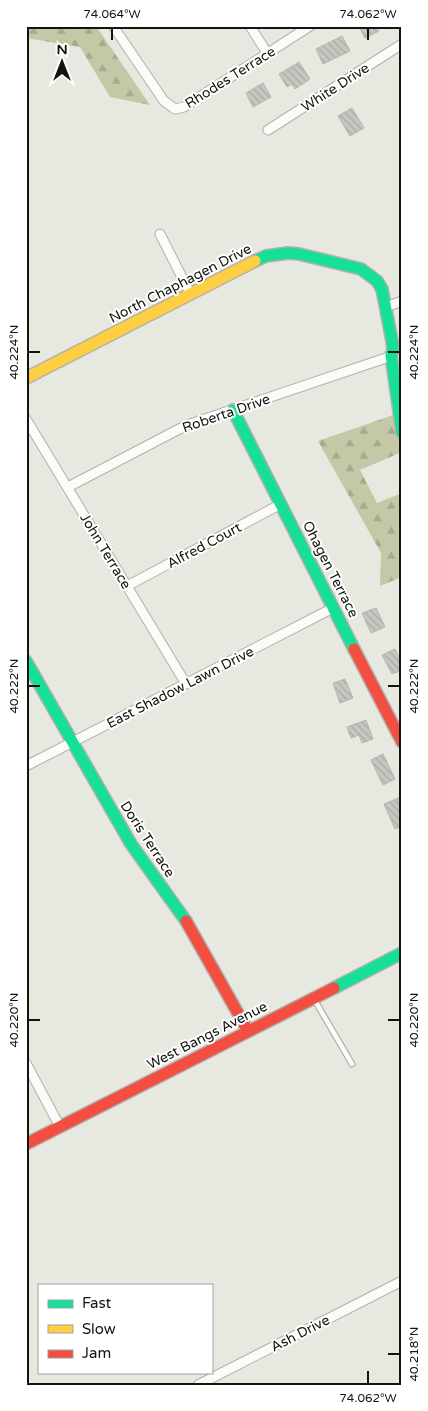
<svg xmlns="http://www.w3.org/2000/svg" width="428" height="1411" font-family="'Varela Round',sans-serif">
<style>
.forest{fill:url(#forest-firs)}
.building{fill:url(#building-back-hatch);stroke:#b5b6af}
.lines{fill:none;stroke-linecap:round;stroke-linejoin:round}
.lane-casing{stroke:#b0b1ab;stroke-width:7}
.street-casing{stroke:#b0b1ab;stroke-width:11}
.fast-casing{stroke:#b0b1ab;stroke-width:14}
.slow-casing{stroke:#b0b1ab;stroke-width:14}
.jam-casing{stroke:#b0b1ab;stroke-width:14}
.lane{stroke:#fbfcfa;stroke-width:4.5}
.street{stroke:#fbfcfa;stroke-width:9}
.fast{stroke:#16e098;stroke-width:11}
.slow{stroke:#ffcf43;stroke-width:11}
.jam{stroke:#f24e42;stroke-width:11}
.ticks{fill:none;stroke:#13140e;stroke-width:2}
.labels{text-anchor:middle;stroke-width:4;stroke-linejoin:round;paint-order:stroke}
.street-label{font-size:14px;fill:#13140e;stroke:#fff}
.neatline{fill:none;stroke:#13140e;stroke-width:2}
.ticks-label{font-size:12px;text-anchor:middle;fill:#13140e}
</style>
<defs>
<pattern id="forest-firs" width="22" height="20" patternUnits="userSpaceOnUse" patternTransform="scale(1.25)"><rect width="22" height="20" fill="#c3c8a6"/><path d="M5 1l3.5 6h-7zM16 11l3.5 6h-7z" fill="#a7ab8e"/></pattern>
<pattern id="building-back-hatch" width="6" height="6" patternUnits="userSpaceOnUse" patternTransform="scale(1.25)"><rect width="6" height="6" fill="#c5c7c0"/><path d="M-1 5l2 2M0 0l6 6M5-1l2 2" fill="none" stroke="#a8aaa4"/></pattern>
</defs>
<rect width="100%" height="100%" fill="#e7e9e0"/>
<path class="forest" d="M26 26H96L150 105 110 97 80 47 26 38Z
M402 412V452L360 470 377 503 402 493V577L380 586 381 553 318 441Z"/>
<path class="building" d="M359 26H379L377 27 379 31 365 38Z
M342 36 350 51 323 64 316 49Z
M299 62 310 79 295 89 292 84 287 87 279 74Z
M263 83 271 97 253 107 246 93Z
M352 108 364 128 350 136 338 116Z
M376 608 385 627 371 633 362 613Z
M395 649 402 663V670L392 674 382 655Z
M345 679 353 698 340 703 333 683Z
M366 720 373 739 362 743 359 735 351 738 347 727Z
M383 754 395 779 383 785 371 760Z
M401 797 402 826 395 829 384 804Z"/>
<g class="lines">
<g class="lane-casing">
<path id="lane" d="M314 999 352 1064"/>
</g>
<g class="street-casing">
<path id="street" d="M113 26 164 101 175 109 184 107 310 26
M250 26 267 53
M268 130 402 44
M160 234 190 293
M386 307 402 301
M26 419 186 684
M68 487 187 425 386 358 391 355
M127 586 281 504
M26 766 333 608
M26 1063 60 1127
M198 1385 402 1281"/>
</g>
<g class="fast-casing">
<path id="fast" d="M255 261 266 256 288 253 299 254 361 269 377 281 382 289 392 341 393 350 391 355 402 432
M233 410 354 649
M26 661 131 844 186 921
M334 988 402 953"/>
</g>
<g class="slow-casing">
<path id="slow" d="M26 378 255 261"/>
</g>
<g class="jam-casing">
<path id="jam" d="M354 649 402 742
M186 921 248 1031
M26 1144 334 988"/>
</g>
<use href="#lane" class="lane"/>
<use href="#street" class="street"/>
<use href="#fast" class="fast"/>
<use href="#slow" class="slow"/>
<use href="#jam" class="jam"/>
</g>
<path class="ticks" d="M112 28V40M368 28V40M28 352H40M388 352H400M28 686H40M388 686H400M28 1020H40M388 1020H400M388 1354H400M368 1371V1384"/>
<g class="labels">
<g class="street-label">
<text transform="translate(230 77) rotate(-32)" y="5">Rhodes Terrace</text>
<text transform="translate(335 87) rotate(-33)" y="5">White Drive</text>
<text transform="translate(180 283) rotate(-27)" y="5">North Chaphagen Drive</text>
<text transform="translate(226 413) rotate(-19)" y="5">Roberta Drive</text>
<text transform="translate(204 545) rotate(-28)" y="5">Alfred Court</text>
<text transform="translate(106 551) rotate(59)" y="5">John Terrace</text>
<text transform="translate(331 569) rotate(63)" y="5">Ohagen Terrace</text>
<text transform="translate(180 687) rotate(-27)" y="5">East Shadow Lawn Drive</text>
<text transform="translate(148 839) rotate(57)" y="5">Doris Terrace</text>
<text transform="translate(207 1035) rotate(-27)" y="5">West Bangs Avenue</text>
<text transform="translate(300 1333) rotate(-27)" y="5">Ash Drive</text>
</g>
</g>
<rect width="428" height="1411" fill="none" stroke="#ffffff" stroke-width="55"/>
<rect x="38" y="1284" width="175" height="90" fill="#ffffff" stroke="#a1a19f"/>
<rect x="48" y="1300" width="25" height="8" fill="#16e098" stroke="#a1a19f"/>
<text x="82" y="1308" font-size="15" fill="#13140e">Fast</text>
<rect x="48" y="1325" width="25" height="8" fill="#ffcf43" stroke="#a1a19f"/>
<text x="82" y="1334" font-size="15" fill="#13140e">Slow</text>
<rect x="48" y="1350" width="25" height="8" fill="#f24e42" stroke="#a1a19f"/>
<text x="82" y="1358" font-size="15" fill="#13140e">Jam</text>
<g transform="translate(62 62)" stroke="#ffffff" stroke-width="4" paint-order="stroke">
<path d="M0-4L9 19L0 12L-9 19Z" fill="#13140e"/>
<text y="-8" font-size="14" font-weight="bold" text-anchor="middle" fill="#13140e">N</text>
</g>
<rect x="28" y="28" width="372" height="1356" class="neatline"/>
<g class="ticks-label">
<text x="112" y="18">74.064°W</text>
<text x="368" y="18">74.062°W</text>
<text transform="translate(14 352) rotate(-90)" y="4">40.224°N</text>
<text transform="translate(414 352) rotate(-90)" y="4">40.224°N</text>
<text transform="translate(14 686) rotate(-90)" y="4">40.222°N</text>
<text transform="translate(414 686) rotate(-90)" y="4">40.222°N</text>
<text transform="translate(14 1020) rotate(-90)" y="4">40.220°N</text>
<text transform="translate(414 1020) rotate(-90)" y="4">40.220°N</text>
<text transform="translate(414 1354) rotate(-90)" y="4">40.218°N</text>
<text x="368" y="1402">74.062°W</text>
</g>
</svg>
